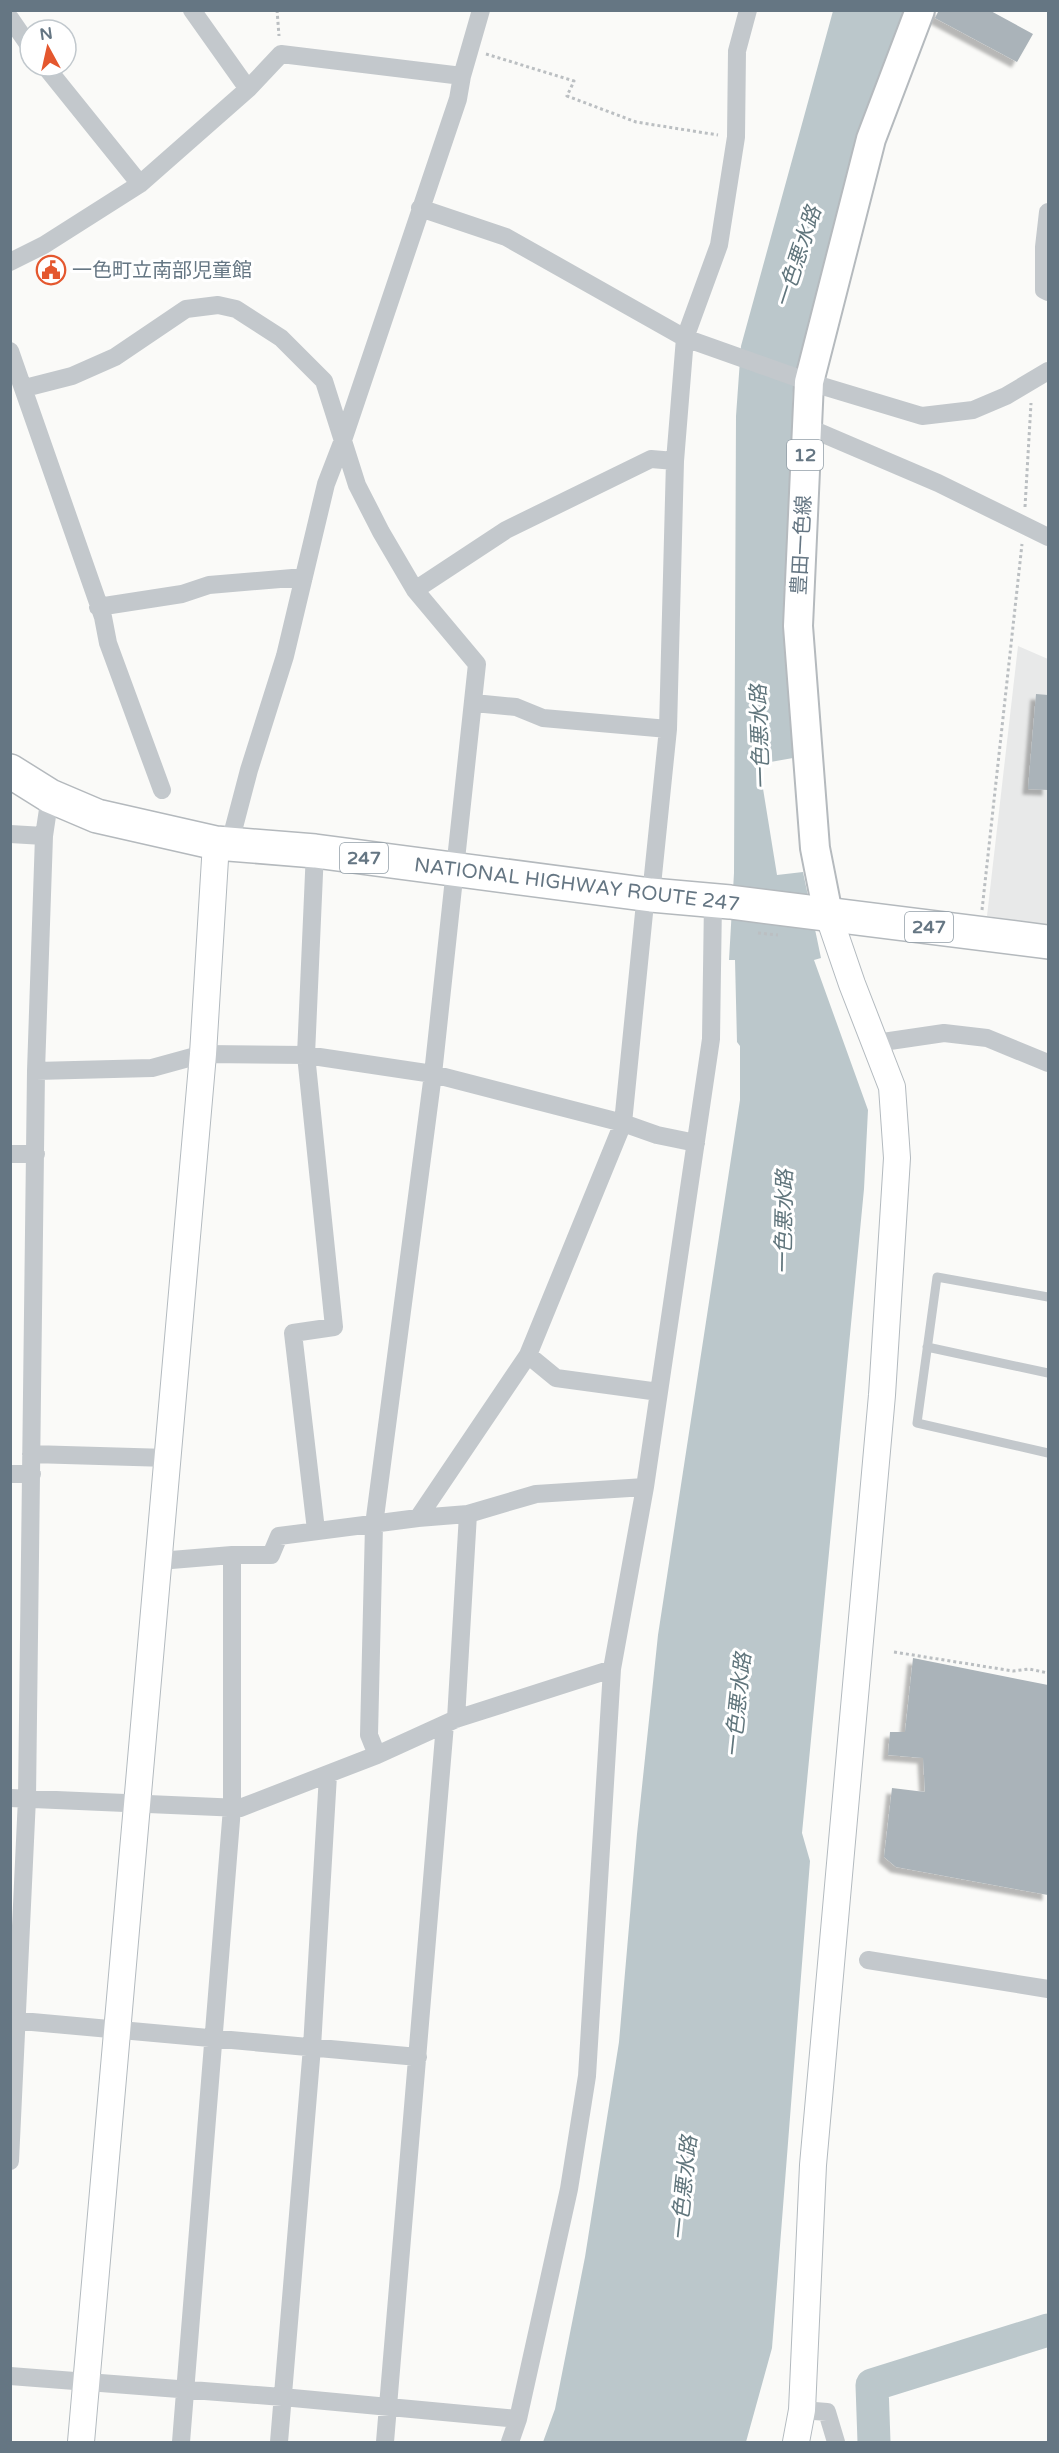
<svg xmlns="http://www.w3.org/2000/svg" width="1059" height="2453" font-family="'Varela Round','Noto Sans JP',sans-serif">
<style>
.built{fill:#e8e9e9}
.water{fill:#bbc7cb}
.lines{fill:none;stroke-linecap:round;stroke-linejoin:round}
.river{stroke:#bbc7cb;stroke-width:33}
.building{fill:#aab3b9;filter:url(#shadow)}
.secondary-casing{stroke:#b3babf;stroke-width:28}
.primary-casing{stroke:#b5babe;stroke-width:32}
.highway-casing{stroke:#b4b9bd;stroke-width:36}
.path{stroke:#bbbfc2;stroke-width:3;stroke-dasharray:3 3;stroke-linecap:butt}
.lane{stroke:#c3c8cc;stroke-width:9}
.street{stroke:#c3c8cc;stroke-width:18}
.secondary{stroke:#fff;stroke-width:26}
.primary{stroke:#fff;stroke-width:28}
.highway{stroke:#fff;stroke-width:33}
.labels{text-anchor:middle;stroke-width:6;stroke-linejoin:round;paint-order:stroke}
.shield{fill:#fff;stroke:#939fa8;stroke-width:1.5}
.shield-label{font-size:18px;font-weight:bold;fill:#657683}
.poi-label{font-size:20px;fill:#657683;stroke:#fff;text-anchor:start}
.street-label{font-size:20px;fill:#657683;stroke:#fff}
.water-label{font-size:21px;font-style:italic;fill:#60757c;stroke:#fff}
</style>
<defs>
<filter id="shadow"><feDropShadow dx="-5.5" dy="5.5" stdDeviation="1.5" flood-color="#0004"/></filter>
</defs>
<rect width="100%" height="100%" fill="#fafaf8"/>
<path class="built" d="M1018 646 1048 659V925L987 916Z"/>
<path class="water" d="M833 11H904L855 142 793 390 788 530 793 758 759 764 777 875 803 872 821 958 814 960 868 1110 864 1189 802 1833 810 1861 772 2348 746 2442H543L555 2409 585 2257 619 2042 637 1834 658 1635 740 1100V1046L737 1042 735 960H729L734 873 736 416 741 346Z"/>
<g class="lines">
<path class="river" d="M874 2442 872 2385 1048 2330"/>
</g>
<path class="building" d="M939 10H989L1033 34 1017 62 935 18Z
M1036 694 1048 695V790L1028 789Z
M913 1658 1048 1685V1895L896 1867 884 1857 892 1788 925 1792 923 1758 888 1755 890 1732H905Z"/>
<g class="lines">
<g class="secondary-casing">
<path id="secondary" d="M81 2442 203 1054 216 843
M796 2442 802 2410 813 2165 882 1395 897 1158 892 1087 852 984 828 914"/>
</g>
<g class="primary-casing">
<path id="primary" d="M828 914 815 848 798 626 809 382 871 139 920 10"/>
</g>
<g class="highway-casing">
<path id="highway" d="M10 771 50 796 97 816 216 843 315 851 651 895 730 902 1048 942"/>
</g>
<path class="path" d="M277 10 279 36
M486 54 574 81 567 96 636 122 718 135
M1025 507 1031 403
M982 910 1022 544
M758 933 778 935
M894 1652 1013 1671 1029 1669 1048 1673"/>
<path class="lane" d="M1048 1297 937 1277 917 1423 1048 1453
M927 1347 1048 1373"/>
<path class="street" d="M192 10 248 89
M10 18 30 47
M45 66 140 184
M420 208 506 237 685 338 809 382 922 416 973 410 1006 396 1048 371
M1048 212 1044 247V290L1048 292
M10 262 44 245 140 184 248 89 281 54 462 76
M10 351 103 617 108 643 162 790
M25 388 72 376 115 357 186 309 218 305 236 309 281 338 324 381 357 485 381 532 415 590 477 664 433 1074 374 1525 369 1735 377 1755
M807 427 938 483 1048 537
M415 590 506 530 651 459 675 461
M98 607 182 594 209 585 304 577
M474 703 516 707 543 718 668 729
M10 834 44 836
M216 843 233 831 249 770 285 656 326 484 343 440 458 99 462 76 481 10
M315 851 306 1055 334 1327 293 1333 316 1530
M876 1043 944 1033 987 1038 1048 1063
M36 1071 152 1068 203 1054 306 1055 433 1074 623 1123 657 1135 696 1143
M10 1154H36
M528 1355 556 1378 659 1392
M31 1454 168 1458
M10 1474H32
M418 1518 468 1514 536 1494 645 1487
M159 1561 232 1555H271L279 1536 418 1518 528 1355 623 1123 645 903 651 895 668 729 675 461 685 338 719 245 736 137 737 51 748 10
M456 1719 468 1514
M10 1798 240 1808 377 1755 456 1719 612 1669
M868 1960 1048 1989
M10 2020 418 2057
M10 2161 27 1798 36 1071 44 836 50 796
M10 2376 282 2397 518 2419
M802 2410 827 2412 836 2442
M181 2442 232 1808V1555
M279 2442 312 2047 328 1775
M385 2442 445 1724
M510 2442 518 2419 569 2189 587 2076 612 1669 645 1487 711 1039 713 901"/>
<use href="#secondary" class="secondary"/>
<use href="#primary" class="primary"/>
<use href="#highway" class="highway"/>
</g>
<defs>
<g id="civic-ring" transform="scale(1.5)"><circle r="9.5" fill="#fff" stroke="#e4572e" stroke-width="1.5"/><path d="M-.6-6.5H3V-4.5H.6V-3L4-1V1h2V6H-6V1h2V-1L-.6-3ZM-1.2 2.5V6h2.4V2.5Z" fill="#e4572e"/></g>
</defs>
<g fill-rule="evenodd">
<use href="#civic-ring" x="51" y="270"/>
</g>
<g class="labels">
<g class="shield">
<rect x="787" y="440" width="36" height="30" rx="4.5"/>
<rect x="340" y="843" width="48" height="30" rx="4.5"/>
<rect x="905" y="912" width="48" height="30" rx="4.5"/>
</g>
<g class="shield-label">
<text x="805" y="461">12</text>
<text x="364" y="864">247</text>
<text x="929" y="933">247</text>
</g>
<g class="poi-label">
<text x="72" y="277">一色町立南部児童館</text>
</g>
<g class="street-label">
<text transform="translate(801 545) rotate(-87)" y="7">豊田一色線</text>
<text transform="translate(577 884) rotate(7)" y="7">NATIONAL HIGHWAY ROUTE 247</text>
</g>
<g class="water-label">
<text transform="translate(798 257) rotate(-72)" y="7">一色悪水路</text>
<text transform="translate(760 737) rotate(-92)" y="7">一色悪水路</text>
<text transform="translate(784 1222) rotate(-89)" y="7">一色悪水路</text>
<text transform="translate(738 1705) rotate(-84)" y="7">一色悪水路</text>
<text transform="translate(684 2188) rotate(-84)" y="7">一色悪水路</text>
</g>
</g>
<rect width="1059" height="2453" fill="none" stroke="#657683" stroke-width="24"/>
<g transform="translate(48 48) rotate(352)"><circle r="28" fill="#ffffff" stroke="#c1c8cd" stroke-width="1.5"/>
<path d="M0-4.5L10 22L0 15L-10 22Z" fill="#e4572e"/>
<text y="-9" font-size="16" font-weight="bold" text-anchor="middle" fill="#657683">N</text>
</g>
</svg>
